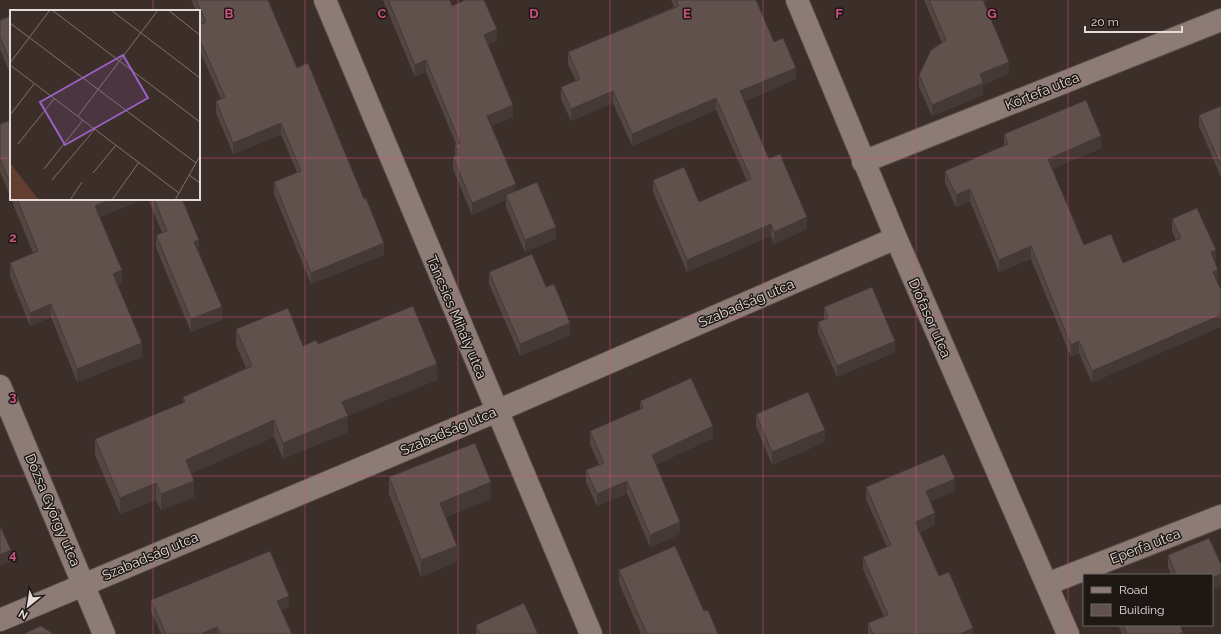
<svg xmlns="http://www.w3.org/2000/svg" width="1221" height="634" font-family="Raleway,sans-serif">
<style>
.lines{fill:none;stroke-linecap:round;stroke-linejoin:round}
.minor-casing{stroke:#594d49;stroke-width:24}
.minor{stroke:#8d7c76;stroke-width:22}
.wall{fill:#534641}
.shaded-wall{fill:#443935}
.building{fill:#61514c;stroke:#443935}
.grid{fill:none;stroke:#cc5280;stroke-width:1;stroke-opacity:0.55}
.labels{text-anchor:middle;stroke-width:3;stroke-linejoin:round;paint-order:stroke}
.street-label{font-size:14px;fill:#e5dbd8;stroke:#1e1815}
.inset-road{fill:none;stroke:#80736e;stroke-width:1}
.view{fill:#9b60c6;fill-opacity:0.15;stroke:#9b60c6;stroke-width:2}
.inset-edge{fill:none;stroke:#e5dbd8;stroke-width:2}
.grid-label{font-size:13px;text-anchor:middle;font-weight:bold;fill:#cc5280;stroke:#1e1815;stroke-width:3;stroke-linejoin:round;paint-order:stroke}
</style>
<rect width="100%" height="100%" fill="#3c2e28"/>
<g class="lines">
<g class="minor-casing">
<path id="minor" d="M325 0 591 634
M797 0 896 238 1068 634
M863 162 1221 20
M0 386 104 634
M1047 584 1221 516
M0 620 497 411 896 238"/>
</g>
<use href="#minor" class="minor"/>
</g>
<path class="wall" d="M191 0H268L297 68 384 255 311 284 274 194V182L297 172 281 135 233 154 216 113V101L221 99 199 49V25L201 24 199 18V11H196Z
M383 0H450L452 6 497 41 488 45 513 117 491 126 516 191 556 239 525 252 506 207V200L472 215 453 169V157L455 156V145L456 144 426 72 415 77Z
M671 0H756L774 42 796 79 745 101 769 159 807 229 774 244 771 236 687 272 653 192V180L699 202 747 181 716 110 632 146 613 103 571 121 561 99V87L576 81 568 64V52L674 7Z
M924 0H987L984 1 1009 74 983 85V95L932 116 919 87V75L942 43Z
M11 16V76L0 49V20Z
M1221 106V177L1199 126V115Z
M11 120V198L0 172V124Z
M1004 134 1101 148 1052 169 1084 245 1123 263 1176 240 1172 231V219L1215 262 1218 282 1092 383 1079 353 1071 357 1031 259 999 272 970 201 956 207 945 183V171L1004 146Z
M11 199H144L100 217 122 283 118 285 142 357 77 382 51 317 30 326 10 276V263L33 253Z
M148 199H182L222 320 191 332 156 248V235L162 233Z
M489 272 546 287 570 335 520 356 489 284Z
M824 307 895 352 837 377 818 333V322L824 319Z
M236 329 303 346 318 344 437 380 347 416 348 432 283 459 274 437 191 473 194 497 161 510 156 500 120 514 95 455V439L183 403V397L246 368 236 345Z
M640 401 713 438 656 465 680 534 650 547 627 493 597 506 586 482V470L599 465 590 444V431L640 409Z
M756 414 825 442 772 465 756 426Z
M389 477 491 499 446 517 457 562 421 577 389 494Z
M866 487 955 491 931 501 935 525 920 532 939 576 973 634H868V623L884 617 863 569V557L887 547 866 499Z
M1168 555 1221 574V586L1212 590V575H1171L1168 567Z
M619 570 704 611 718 634H641L619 583Z
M151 600 289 607 281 610 292 634H161L151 611Z
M476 625 538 634H476Z
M1118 625H1180L1183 634H1122Z"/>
<path class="shaded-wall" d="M497 29V41L484 47V35Z
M426 60V72L415 77V65Z
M1009 62V74L983 85V95L932 116V105L980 74Z
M796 68V79L740 103V91Z
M613 91V103L571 121V109Z
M716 98V110L632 146V134Z
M513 105V117L487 128V116Z
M281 123V135L233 154V143Z
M1101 136V148L1048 171V159Z
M516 184V196L506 195V200L472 215V203Z
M970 189V201L956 207V195Z
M111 199H144L95 219V206Z
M807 217V229L774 244V232Z
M771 224V236L687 272V260Z
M556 227V239L525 252V240Z
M199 240V253L194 242Z
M384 243V255L311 284V273Z
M1031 246V259L999 272V260Z
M1216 250V262L1211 252Z
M122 270V283L113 287V274Z
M1218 270V282L1213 284V272Z
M51 304V317L30 326V313Z
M222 307V320L191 332V319Z
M1221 315V327L1092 383V371Z
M570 323V335L520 356V344Z
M895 341V352L837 377V366Z
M1079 341V353L1071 357V345Z
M142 343V357L77 382V369Z
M437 364V380L342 418V402Z
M348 416V432L283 459V443Z
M274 420V437L186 476V460Z
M713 426V438L652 467V455Z
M825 430V442L772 465V452Z
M955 479V491L926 503V491Z
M194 481V497L161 510V494Z
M627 481V493L597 506V494Z
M491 482V499L440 520V503Z
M156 483V500L120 514V498Z
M935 513V525L915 534V522Z
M680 522V534L650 547V535Z
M457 546V562L421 577V560Z
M11 550V561L0 566V555Z
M1221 574V586L1212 590V578Z
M289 596V607L277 612V601Z
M217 627V634H201Z
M973 628V634H960Z"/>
<path class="building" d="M196 0H268L297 68 308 63 364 199 366 198 384 243 311 273 274 182 301 171 281 123 233 143 216 101 225 97 199 38V25L206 22Z
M388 0H450L452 6 465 0H484L497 29 484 35 513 105 487 116 516 184 472 203 453 157 459 154 455 145 460 143 426 60 415 65Z
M676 0H756L774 42 783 38 796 68 740 91 769 159 780 154 807 217 774 232 771 224 687 260 653 180 684 167 699 202 751 179 716 98 632 134 613 91 571 109 561 87 580 79 568 52 679 6Z
M929 0H983L1009 62 980 74 983 83 932 105 919 75 931 50 946 40Z
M11 16V64L0 37V20Z
M1086 100 1101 136 1048 159 1084 245 1111 234 1123 263 1181 238 1172 219 1197 208 1216 250 1211 252 1218 270 1213 272 1221 290V315L1092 371 1079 341 1071 345 1031 246 999 260 970 189 956 195 945 171 1008 144 1004 134Z
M1221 106V166L1199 115Z
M11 120V185L0 159V124Z
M537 182 556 227 525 240 506 195Z
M17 199H111L95 206 122 270 113 274 142 343 77 369 51 304 30 313 10 263 38 251Z
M154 199H182L199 240 194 242 222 307 191 319 156 235 167 231Z
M532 254 546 287 554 284 570 323 520 344 489 272Z
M872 287 895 341 837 366 818 322 828 318 824 307Z
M413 306 437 364 342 402 348 416 283 443 274 420 186 460 194 481 161 494 156 483 120 498 95 439 185 402 183 397 252 366 236 329 288 308 303 346 316 340 318 344Z
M691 378 713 426 652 455 680 522 650 535 627 481 597 494 586 470 604 463 590 431 643 408 640 401Z
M808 392 825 430 772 452 756 414Z
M475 443 491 482 440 503 457 546 421 560 389 477Z
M944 454 955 479 926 491 935 513 915 522 939 576 949 572 973 628 960 634H873L868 623 888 615 863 557 891 545 866 487Z
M0 526 11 550 0 555Z
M1209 538 1221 564V574L1212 578V575H1176L1168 555Z
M675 546 704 611 708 610 718 634H647L619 570Z
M270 551 289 596 277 601 292 634H221L217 627 201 634H166L151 600Z
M524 603 538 634H480L476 625Z
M1123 625H1180L1183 632 1178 634H1127Z
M41 626 52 633V634H23Z"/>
<path class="grid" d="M153 0V11M305 0V634M458 0V634M610 0V634M763 0V634M916 0V634M1068 0V634M0 158H11M199 158H1221M153 199V634M0 317H1221M0 476H1221"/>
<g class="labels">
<g class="street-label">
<text transform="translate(1042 91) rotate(-22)" y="5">Körtefa utca</text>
<text transform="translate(746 303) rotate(-23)" y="5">Szabadság utca</text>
<text transform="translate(457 317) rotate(67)" y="5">Táncsics Mihály utca</text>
<text transform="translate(930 318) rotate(66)" y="5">Diófasor utca</text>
<text transform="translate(448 431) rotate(-23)" y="5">Szabadság utca</text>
<text transform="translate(53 510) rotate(67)" y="5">Dózsa György utca</text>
<text transform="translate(1145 546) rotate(-21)" y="5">Eperfa utca</text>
<text transform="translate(150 556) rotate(-23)" y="5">Szabadság utca</text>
</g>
</g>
<g transform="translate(10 10)">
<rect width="190" height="190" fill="#3c2e28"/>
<path d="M0 153 29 190H0Z" fill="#623e30"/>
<path class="inset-road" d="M42 0 190 112M101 0 190 68M158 0 190 25M0 13 186 153M0 53 40 0M0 55 169 183M0 105 24 74M68 106 148 0M8 134 44 89M34 159 73 110M83 163 106 135M179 165 190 173M42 170 85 119M60 190 72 172M102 190 129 152M165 190 190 146"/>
<path class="view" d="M113 45 138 88 55 135 30 92Z"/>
<rect width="190" height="190" class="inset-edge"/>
</g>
<g class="grid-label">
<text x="229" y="18">B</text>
<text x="382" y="18">C</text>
<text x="534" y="18">D</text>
<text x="687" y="18">E</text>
<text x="839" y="18">F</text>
<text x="992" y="18">G</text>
<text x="13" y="242">2</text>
<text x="13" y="401">3</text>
<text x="13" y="559">4</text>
</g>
<rect x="1083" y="574" width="130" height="52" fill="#1e1815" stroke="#6e6663"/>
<rect x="1091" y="587" width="20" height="6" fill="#8d7c76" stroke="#6e6663"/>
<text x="1119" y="594" font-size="12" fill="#e5dbd8">Road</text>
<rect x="1091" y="604" width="20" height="12" fill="#61514c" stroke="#6e6663"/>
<text x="1119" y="614" font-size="12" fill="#e5dbd8">Building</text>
<g transform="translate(28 606) rotate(210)" stroke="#1e1815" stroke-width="3" paint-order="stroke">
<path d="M0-3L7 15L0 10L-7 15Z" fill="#e5dbd8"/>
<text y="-6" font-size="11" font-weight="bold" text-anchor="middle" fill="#e5dbd8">N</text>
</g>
<path d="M1085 26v6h97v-6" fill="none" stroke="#e5dbd8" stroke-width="2"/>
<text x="1091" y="26" font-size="12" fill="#e5dbd8" stroke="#1e1815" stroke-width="3" paint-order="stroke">20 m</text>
</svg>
